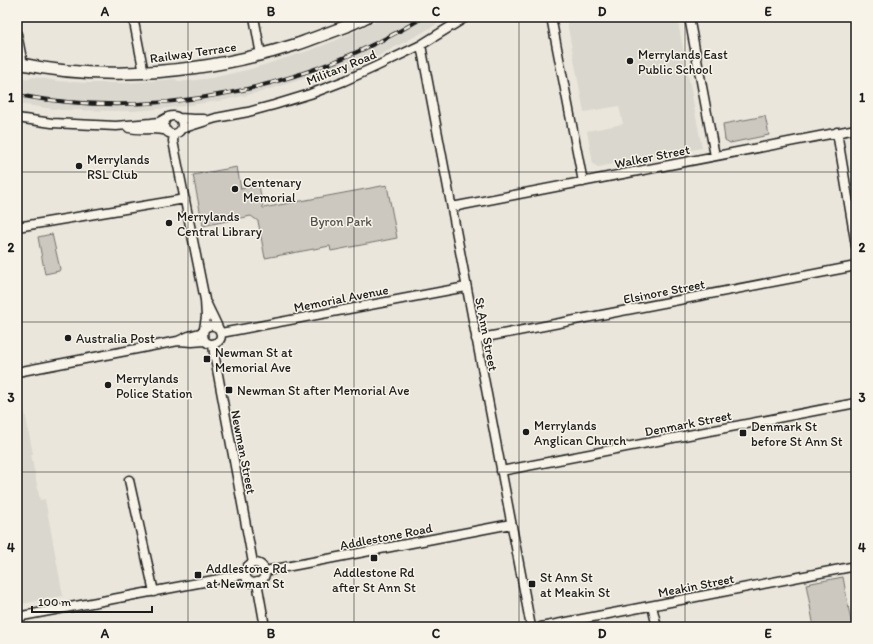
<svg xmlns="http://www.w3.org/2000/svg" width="873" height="644" font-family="Itim,sans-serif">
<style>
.built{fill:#dad7ce}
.green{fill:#ccc8c0;stroke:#74726e}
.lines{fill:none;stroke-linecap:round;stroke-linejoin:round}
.street-casing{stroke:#1c1c1c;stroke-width:11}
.secondary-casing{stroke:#1c1c1c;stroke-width:14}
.street{stroke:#f7f3e8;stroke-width:8}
.secondary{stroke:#f7f3e8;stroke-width:11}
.rail-casing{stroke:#1c1c1c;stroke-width:4}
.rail{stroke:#f7f3e8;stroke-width:2.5;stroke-dasharray:8;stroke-linecap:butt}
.grid{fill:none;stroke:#1c1c1c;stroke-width:1;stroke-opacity:0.55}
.poi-dot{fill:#1c1c1c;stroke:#f7f3e8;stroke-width:1.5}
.labels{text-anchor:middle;stroke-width:3;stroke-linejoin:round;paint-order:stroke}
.street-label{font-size:13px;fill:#1c1c1c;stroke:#f7f3e8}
.poi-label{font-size:13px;fill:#1c1c1c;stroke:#f7f3e8;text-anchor:start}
.park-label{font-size:13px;fill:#51504d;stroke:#f7f3e8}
.neatline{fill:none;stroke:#1c1c1c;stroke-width:1.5}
.grid-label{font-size:13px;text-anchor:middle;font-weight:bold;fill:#1c1c1c}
</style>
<rect width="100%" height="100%" fill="#eae6dc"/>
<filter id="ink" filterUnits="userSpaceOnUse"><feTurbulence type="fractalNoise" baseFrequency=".025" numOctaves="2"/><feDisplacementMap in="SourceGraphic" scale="8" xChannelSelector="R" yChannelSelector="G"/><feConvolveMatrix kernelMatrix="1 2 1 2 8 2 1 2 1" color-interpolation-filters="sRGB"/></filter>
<g filter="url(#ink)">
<path class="built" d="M385 17H449L418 35 359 66 313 83 309 77 261 92 225 100 169 108 133 111 62 110 17 104V80L34 77 57 81 90 83H127L175 79 180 82 212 78 251 69 311 50 337 40Z
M566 17H677L702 148 598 167 593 164 587 131 623 124 619 106 584 112Z
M17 371 33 454H31L40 500 45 499 63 596 17 605Z"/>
<path class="green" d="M765 116 769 135 730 143 725 140 723 124Z
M237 167 241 189 259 185 263 208 387 185 397 238 331 251 330 246 265 258 258 221 251 216 203 226 193 175Z
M52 234 60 269 59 271 45 274 38 237Z
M843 577 852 627H814L806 584Z"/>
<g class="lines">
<g class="street-casing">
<path id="street" d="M133 17 144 73
M254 17 261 55
M551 17 583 182
M689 17 715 156
M17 34 23 64
M421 45 531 627
M164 125a9 9 0 1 1 18 0a9 9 0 1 1-18 0Z
M17 118 52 123 116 126 151 123 159 122 168 117
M179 118 194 119H204
M129 128C142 131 155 127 167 131
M181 129 216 118 248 112 274 105 310 94 344 81 375 67 421 45 466 17
M837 132 856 246
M174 134 173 141 205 300 206 317 204 329
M452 207 856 129
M17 227 185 199
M207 304C209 309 221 332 221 335 221 343 211 347 205 341 202 337 203 333 204 329 209 325 213 325 218 328
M221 333 466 287
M476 339 856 266
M179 341 192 342 205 341
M213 344 214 353 253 563
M17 372 178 341 189 336 203 332
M501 471 856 403
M129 480 154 592
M245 573a10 10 0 1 1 20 0a10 10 0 1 1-20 0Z
M265 571 511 524
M257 582 265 627
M652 606 657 627
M17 617 246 574
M541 627 856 566"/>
</g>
<g class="secondary-casing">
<path id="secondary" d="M17 63C53 71 88 74 126 73 185 72 241 62 298 44 315 38 331 32 347 26 353 23 360 20 366 17"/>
</g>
<use href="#street" class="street"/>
<use href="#secondary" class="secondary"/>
<g class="rail-casing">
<path id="rail" d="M17 95C157 121 303 90 424 17"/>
</g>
<use href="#rail" class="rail"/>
</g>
</g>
<path class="grid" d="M188 17V627M354 17V627M519 17V627M685 17V627M17 172H856M17 322H856M17 472H856"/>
<g class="poi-dot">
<circle cx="630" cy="61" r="4"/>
<circle cx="79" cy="166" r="4"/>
<circle cx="235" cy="189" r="4"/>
<circle cx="169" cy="223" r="4"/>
<circle cx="68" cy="338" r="4"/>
<rect x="203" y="355" width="8" height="8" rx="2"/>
<circle cx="108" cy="385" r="4"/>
<rect x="225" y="386" width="8" height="8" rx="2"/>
<circle cx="526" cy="432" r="4"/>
<rect x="739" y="429" width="8" height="8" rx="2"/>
<rect x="370" y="554" width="8" height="8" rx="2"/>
<rect x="194" y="571" width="8" height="8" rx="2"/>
<rect x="528" y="580" width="8" height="8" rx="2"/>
</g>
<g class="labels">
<g class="street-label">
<text transform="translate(193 52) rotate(-8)" y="5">Railway Terrace</text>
<text transform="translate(341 67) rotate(-22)" y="5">Military Road</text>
<text transform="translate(652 156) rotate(-11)" y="5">Walker Street</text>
<text transform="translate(664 291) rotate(-11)" y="5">Elsinore Street</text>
<text transform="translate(341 298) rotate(-11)" y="5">Memorial Avenue</text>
<text transform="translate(487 334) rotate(79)" y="5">St Ann Street</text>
<text transform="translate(688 423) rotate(-11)" y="5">Denmark Street</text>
<text transform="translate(244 452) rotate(79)" y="5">Newman Street</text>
<text transform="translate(386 536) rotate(-11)" y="5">Addlestone Road</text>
<text transform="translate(696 585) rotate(-11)" y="5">Meakin Street</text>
</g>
<g class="poi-label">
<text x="638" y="59">Merrylands East<tspan x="638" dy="15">Public School</tspan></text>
<text x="87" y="164">Merrylands<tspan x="87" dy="15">RSL Club</tspan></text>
<text x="243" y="187">Centenary<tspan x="243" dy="15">Memorial</tspan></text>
<text x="177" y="221">Merrylands<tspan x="177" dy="15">Central Library</tspan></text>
<text x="76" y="343">Australia Post</text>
<text x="215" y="357">Newman St at<tspan x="215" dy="15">Memorial Ave</tspan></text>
<text x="116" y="383">Merrylands<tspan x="116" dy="15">Police Station</tspan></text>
<text x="237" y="395">Newman St after Memorial Ave</text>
<text x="534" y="430">Merrylands<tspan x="534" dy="15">Anglican Church</tspan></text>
<text x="751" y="431">Denmark St<tspan x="751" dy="15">before St Ann St</tspan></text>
<text x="206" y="573">Addlestone Rd<tspan x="206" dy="15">at Newman St</tspan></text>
<text x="374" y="577" text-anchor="middle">Addlestone Rd<tspan x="374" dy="15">after St Ann St</tspan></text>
<text x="540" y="582">St Ann St<tspan x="540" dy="15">at Meakin St</tspan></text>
</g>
<g class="park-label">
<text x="341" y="226">Byron Park</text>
</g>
</g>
<rect width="873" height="644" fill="none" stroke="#f7f3e8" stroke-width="44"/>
<path d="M32 606v6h120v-6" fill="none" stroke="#1c1c1c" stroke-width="2"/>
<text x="38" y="606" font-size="12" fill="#1c1c1c" stroke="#f7f3e8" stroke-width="3" paint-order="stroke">100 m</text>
<rect x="22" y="22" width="829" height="600" class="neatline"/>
<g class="grid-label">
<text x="105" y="16">A</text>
<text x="271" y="16">B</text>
<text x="436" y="16">C</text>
<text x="602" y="16">D</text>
<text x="768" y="16">E</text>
<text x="11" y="102">1</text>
<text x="862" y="102">1</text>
<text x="11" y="252">2</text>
<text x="862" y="252">2</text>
<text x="11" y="402">3</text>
<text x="862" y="402">3</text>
<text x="11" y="552">4</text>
<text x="862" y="552">4</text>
<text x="105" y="638">A</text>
<text x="271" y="638">B</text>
<text x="436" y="638">C</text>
<text x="602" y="638">D</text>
<text x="768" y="638">E</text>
</g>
</svg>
